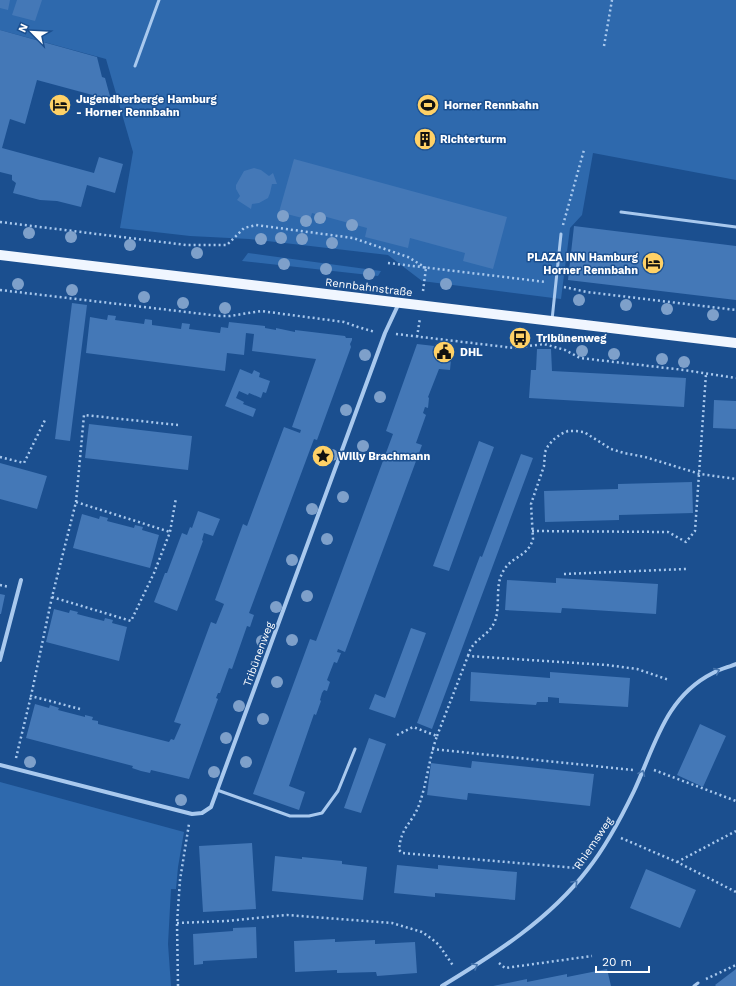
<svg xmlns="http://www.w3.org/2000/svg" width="736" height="986" font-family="'Work Sans',sans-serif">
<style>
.green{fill:#2e69ad}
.building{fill:#4478b7}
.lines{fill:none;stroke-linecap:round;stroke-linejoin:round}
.path{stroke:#a9c9ee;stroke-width:2.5;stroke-dasharray:2 3;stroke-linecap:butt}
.lane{stroke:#a9c9ee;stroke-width:3}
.street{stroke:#a9c9ee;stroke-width:4}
.primary{stroke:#f0f6ff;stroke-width:10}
.tree{fill:#7ea0ca}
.oneway{stroke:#4674ac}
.labels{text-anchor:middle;stroke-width:3;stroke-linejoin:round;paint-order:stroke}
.poi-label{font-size:11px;font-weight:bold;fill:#fff;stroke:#1b4f8f;text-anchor:start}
.street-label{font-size:11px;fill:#fff;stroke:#1b4f8f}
</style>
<rect width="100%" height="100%" fill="#1b4f8f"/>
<path class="green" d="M0 0H736V180L593 153 582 215 570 228 561 299 422 281 388 255 249 239 190 236 120 228 133 152 106 59 0 30Z
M248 253 381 271 378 276 242 261Z
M0 782 184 832 178 867 176 889H171L168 944 171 986H0Z"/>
<path class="building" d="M0 0H10L8 10 0 8Z
M17 0H42L35 21 12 15Z
M0 30 97 57 102 77 105 78 111 100 37 80 25 124 10 119 2 148 94 173 99 157 123 164 115 193 87 185 81 207 57 201 40 200 13 193 16 183 12 180V175L0 172Z
M425 131 432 134 436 141 435 145 430 143 429 149 419 146 420 141 415 140V137L419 133Z
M294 159 507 217 493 269 463 261 465 253 410 238 408 248 365 237 367 228 312 213 310 220 279 212Z
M254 168 261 170 269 176 273 173 277 184H272L270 193 268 198 259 203 252 204 251 209 237 200 240 196 236 189V185L244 171Z
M574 226 736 246V300L568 280Z
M72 303 87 305 70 441 55 439Z
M108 315 116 316 115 320 144 324 145 319 152 320V325L181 329 182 323 190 324 189 329 220 333 221 327 228 328 229 322 265 326V328L276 330V328L295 332V330L345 336 346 338H352V340L350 344 351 347 317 440 314 439 249 613 254 615 250 627 247 626 232 669 229 668 220 693H218L216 698 218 699 189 779 151 770 150 773 141 771 132 768 133 766 26 738 35 704 49 708 50 705 59 708 58 710 85 717V715L93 717 92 720 98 721V724L169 742 171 739 174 740 181 724 174 722 211 622 216 624 224 604 215 600 243 524 247 526 284 427 300 433 301 430 292 427 316 359 252 351 254 334 246 333 244 355 227 353 225 371 86 353 90 317 107 320Z
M417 344 452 348 450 370 439 369 428 397 429 398 428 408 425 407 423 413 426 415 416 443 422 445 345 652 338 649 337 652 341 653 337 663 334 662 327 680 330 682 327 691 324 690 322 693 320 700 321 701 316 715 314 714 289 786 305 792 299 810 253 794 310 639 316 641 393 434 386 431Z
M537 349H551L552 371 686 378 684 407 529 398 531 370H536Z
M240 369 252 374 254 370 260 373 259 377 270 381 266 393 263 392 261 398 249 393 248 395 239 391 236 398 244 402 243 404 256 409 253 417 225 406Z
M714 400 736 401V429L713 428Z
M89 424 192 436 188 470 85 458Z
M479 441 494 447 449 571 433 566Z
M521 454 533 458 432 729 417 723 480 556 482 557Z
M0 463 47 476 37 509 0 499Z
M692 482 693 513 619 515V520L545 522 544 491 618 489V484Z
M198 511 220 519 213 536 204 533 202 540 203 541 177 611 154 602 165 573H167L182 533 187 535 190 527 192 528Z
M82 514 99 519 100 516 108 518 107 521 134 528 135 525 143 527 142 530 159 535 150 568 73 548Z
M556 578 658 584 656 614 562 608 561 613 505 610 507 580 556 583Z
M0 594 5 595 1 614H0Z
M54 609 69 613 70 610 78 612 77 614 104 621 105 618 113 620 112 623 127 627 119 661 46 642Z
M411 628 426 633 395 718 369 709 375 694 385 698Z
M471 672 550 678V672L630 678 628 707 559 703V698L548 697V702H537L536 705 470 701Z
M700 724 726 736 703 787 677 775Z
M369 738 386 744 361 813 344 808Z
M472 761 594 774 590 806 468 793 467 800 427 795 431 763 471 768Z
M252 843 256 909 203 912 199 846Z
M275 856 302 859V857L342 861V864L367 867 363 900 272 891Z
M397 865 438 869V865L517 872 515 900 435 893V897L394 893Z
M646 869 696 890 680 928 630 908Z
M256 927 257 958 203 961V964L194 965 193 934 233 931V928Z
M335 939V942L375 940V944L415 942 417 973 377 976 376 972 337 973V970L295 972 294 941Z
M607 969 611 986H493L527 979V982L567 974V977Z
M736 969V986H716L715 985Z"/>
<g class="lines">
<path class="path" d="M604 46 612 0
M0 222 186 245H227L244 228 256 225 353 238 408 257 426 268
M563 225 584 150
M388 263 546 282
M564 287 587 292 736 310
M0 290 220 316H230L261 311 344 322 358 327 375 332
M423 291 426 268
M396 334 514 348 544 344 565 350 580 358 684 370 736 378
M417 337 420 318
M0 457 24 463 45 420
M76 502 84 415 178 425
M532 531 668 532 686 542 695 531 706 374
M564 574 686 569
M0 585 9 587
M52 597 131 621 154 573 170 532 176 498
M468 656C473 637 488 638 495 621 501 604 494 585 504 570 512 556 528 557 533 539L531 504 544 466 545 452 548 446 553 440 561 434 568 431H575L584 432 611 449 624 453 645 457 700 474 736 479
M80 709 31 696 52 597 76 502 170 532
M397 735 413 727 437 736C429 758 427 783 419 805 412 824 401 826 399 850L402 853 576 868
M437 736 468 656 607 665 637 669 669 680
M432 749 633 770
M16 758 31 696
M654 770 736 801
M621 838 677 862 736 892
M677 862 736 831
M177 923 226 921 287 915 392 923 422 932 432 939 439 945 454 967
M499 963 505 968 592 956
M706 979 736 965
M178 986 177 923 180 880 189 824"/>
<path class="lane" d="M135 66 159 0
M621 212 736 227
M552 320 561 234
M217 790 290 816H309L322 813 338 791 355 749
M694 986 698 983"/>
<path class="street" d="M0 660 21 580
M0 765 192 814 202 813 211 807 385 333 399 303
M442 986C495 954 550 919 588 869 607 845 621 818 634 791 655 746 665 697 713 673 720 669 729 667 736 664"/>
<path class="primary" d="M0 255 736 343"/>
</g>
<g class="tree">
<circle cx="283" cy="216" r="6"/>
<circle cx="320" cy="218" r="6"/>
<circle cx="306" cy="221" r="6"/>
<circle cx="352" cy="225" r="6"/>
<circle cx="29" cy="233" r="6"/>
<circle cx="71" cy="237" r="6"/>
<circle cx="281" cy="238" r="6"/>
<circle cx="261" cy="239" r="6"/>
<circle cx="302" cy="239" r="6"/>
<circle cx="332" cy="243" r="6"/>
<circle cx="130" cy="245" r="6"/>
<circle cx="197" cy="253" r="6"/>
<circle cx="284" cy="264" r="6"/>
<circle cx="326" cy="269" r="6"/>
<circle cx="369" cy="274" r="6"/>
<circle cx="18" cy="284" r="6"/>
<circle cx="446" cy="284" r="6"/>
<circle cx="72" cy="290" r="6"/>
<circle cx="144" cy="297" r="6"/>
<circle cx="579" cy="300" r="6"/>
<circle cx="183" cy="303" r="6"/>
<circle cx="626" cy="305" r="6"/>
<circle cx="225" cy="308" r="6"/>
<circle cx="667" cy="309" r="6"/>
<circle cx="713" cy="315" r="6"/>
<circle cx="582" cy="351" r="6"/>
<circle cx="614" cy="354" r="6"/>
<circle cx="365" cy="355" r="6"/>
<circle cx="662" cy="359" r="6"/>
<circle cx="684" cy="362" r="6"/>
<circle cx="380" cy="397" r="6"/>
<circle cx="346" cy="410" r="6"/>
<circle cx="363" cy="446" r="6"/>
<circle cx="332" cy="455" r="6"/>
<circle cx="343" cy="497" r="6"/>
<circle cx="312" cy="509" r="6"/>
<circle cx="327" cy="539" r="6"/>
<circle cx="292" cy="560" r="6"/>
<circle cx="307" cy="596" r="6"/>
<circle cx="276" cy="607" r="6"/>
<circle cx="292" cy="640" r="6"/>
<circle cx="262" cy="641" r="6"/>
<circle cx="277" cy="682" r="6"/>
<circle cx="239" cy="706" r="6"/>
<circle cx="263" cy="719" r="6"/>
<circle cx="226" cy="738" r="6"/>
<circle cx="30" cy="762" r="6"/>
<circle cx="246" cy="762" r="6"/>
<circle cx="214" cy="772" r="6"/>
<circle cx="181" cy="800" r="6"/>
</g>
<defs><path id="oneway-chevron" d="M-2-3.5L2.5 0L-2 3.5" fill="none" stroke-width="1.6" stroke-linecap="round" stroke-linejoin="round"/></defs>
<g class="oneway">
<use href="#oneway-chevron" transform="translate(717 671) rotate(-24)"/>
<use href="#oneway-chevron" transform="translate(642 773) rotate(-68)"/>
<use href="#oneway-chevron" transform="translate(575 883) rotate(-47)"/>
<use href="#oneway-chevron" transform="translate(475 966) rotate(-31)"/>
</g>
<defs>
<g id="hotel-disc" transform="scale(1.15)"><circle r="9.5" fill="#ffd166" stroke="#1b4f8f"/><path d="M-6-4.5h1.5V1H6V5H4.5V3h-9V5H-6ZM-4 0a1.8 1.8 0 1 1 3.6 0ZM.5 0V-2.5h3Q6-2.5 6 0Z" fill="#111"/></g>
<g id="stadium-disc" transform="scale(1.15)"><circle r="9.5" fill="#ffd166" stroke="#1b4f8f"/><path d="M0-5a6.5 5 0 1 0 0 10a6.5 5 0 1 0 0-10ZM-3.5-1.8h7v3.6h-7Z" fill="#111"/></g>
<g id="building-disc" transform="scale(1.15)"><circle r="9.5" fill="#ffd166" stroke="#1b4f8f"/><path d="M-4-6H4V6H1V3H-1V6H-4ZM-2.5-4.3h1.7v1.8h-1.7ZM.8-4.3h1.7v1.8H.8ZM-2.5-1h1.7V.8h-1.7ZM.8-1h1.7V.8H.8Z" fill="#111"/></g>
<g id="bus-disc" transform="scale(1.15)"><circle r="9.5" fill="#ffd166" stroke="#1b4f8f"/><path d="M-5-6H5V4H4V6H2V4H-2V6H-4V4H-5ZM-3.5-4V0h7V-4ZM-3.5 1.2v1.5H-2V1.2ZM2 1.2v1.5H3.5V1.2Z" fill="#111"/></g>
<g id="civic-disc" transform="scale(1.15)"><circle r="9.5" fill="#ffd166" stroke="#1b4f8f"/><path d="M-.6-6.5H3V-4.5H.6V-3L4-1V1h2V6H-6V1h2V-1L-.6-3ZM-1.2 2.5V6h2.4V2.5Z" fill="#111"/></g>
<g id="sight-disc" transform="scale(1.15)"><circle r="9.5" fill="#ffd166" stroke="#1b4f8f"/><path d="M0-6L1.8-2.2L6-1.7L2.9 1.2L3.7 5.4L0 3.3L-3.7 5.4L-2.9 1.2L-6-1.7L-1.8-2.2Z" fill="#111"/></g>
</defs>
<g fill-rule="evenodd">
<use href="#hotel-disc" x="60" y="105"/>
<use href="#stadium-disc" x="428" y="105"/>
<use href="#building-disc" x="425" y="139"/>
<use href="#hotel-disc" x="653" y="263"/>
<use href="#bus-disc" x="520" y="338"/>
<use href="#civic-disc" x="444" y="352"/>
<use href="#sight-disc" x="323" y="456"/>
</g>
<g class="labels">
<g class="poi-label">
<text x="76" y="103">Jugendherberge Hamburg<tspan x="76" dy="13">- Horner Rennbahn</tspan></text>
<text x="444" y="109">Horner Rennbahn</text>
<text x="440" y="143">Richterturm</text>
<text x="638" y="261" text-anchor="end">PLAZA INN Hamburg<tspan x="638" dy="13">Horner Rennbahn</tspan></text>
<text x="536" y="342">Tribünenweg</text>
<text x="460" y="356">DHL</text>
<text x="338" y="460">Willy Brachmann</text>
</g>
<g class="street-label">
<text transform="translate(369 287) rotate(7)" y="4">Rennbahnstraße</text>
<text transform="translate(258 654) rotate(-70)" y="4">Tribünenweg</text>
<text transform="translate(593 843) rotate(-56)" y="4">Rhiemsweg</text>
</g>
</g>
<g transform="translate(32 32) rotate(294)" stroke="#1b4f8f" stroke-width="3" paint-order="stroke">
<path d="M0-3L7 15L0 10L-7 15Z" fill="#ffffff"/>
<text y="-6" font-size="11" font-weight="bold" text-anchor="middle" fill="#ffffff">N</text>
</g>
<path d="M596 966v6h53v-6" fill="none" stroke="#ffffff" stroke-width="2"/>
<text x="602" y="966" font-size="12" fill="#ffffff" stroke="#1b4f8f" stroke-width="3" paint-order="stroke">20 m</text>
</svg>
